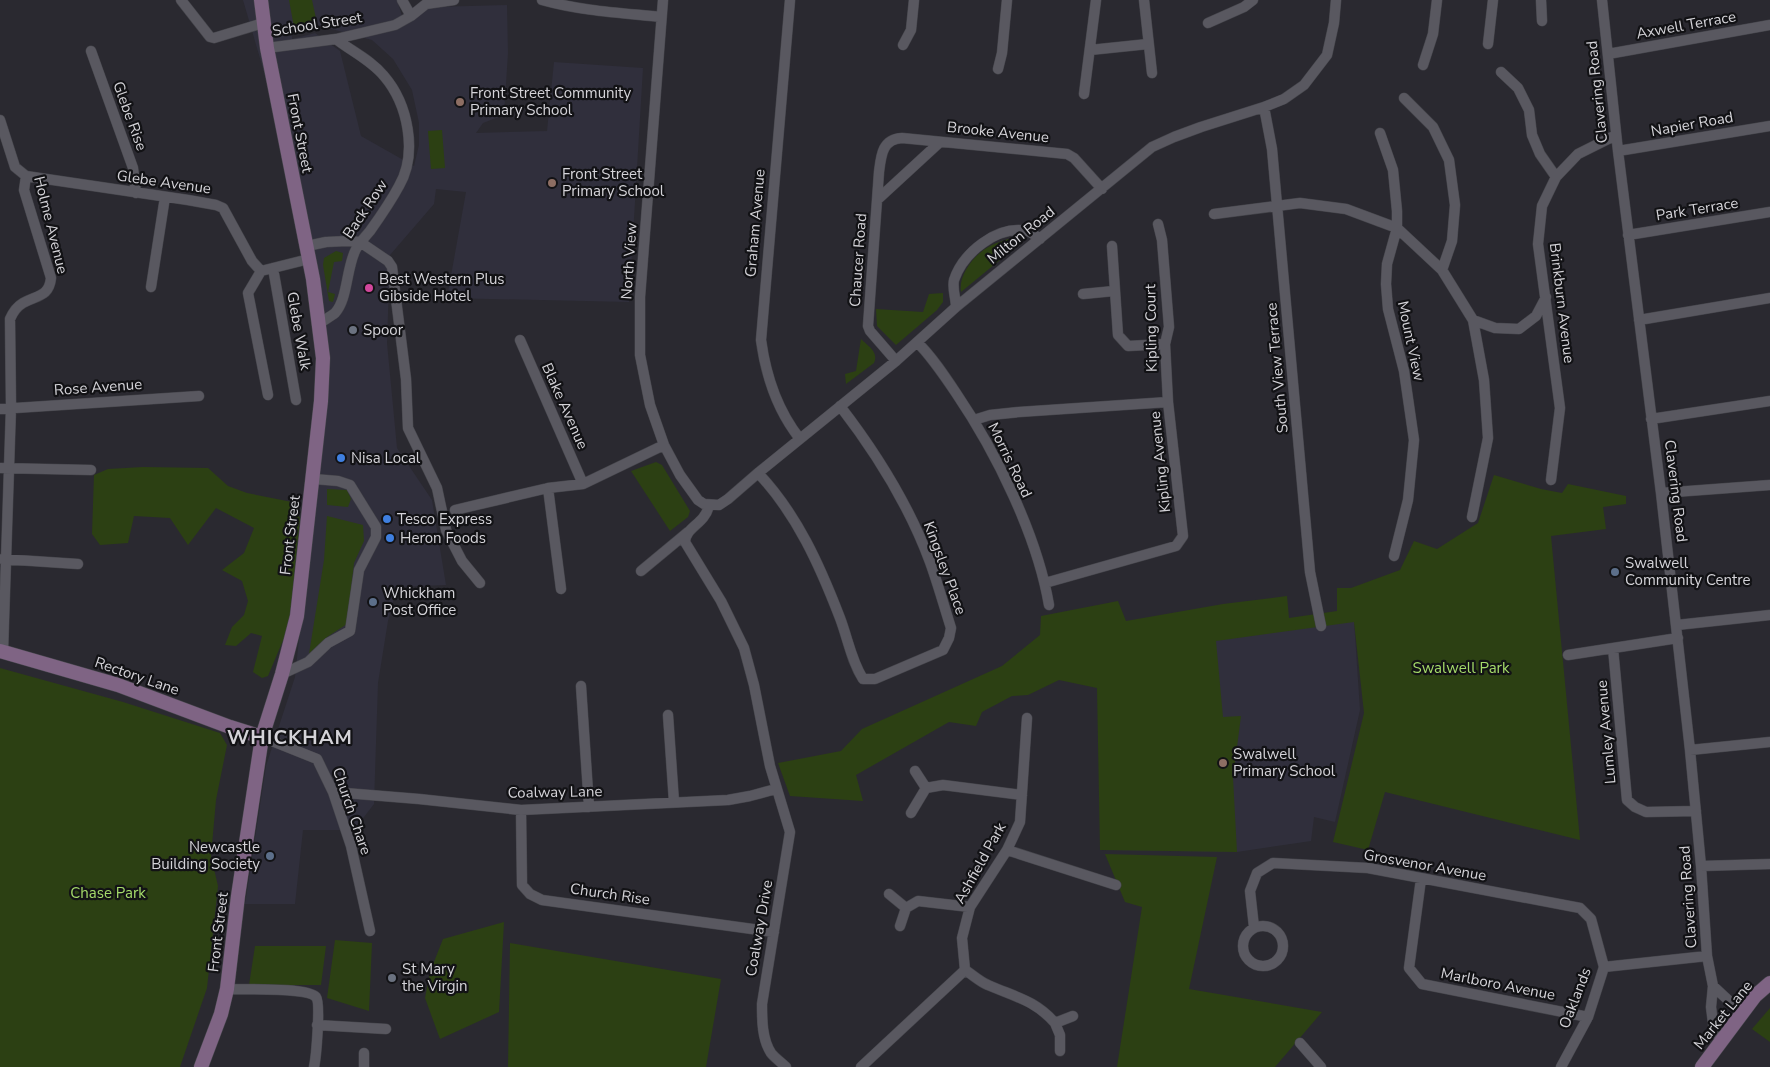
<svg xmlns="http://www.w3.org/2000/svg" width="1770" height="1067" font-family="'Nunito Sans',sans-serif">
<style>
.built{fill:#302f3c;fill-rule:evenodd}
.green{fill:#2c4013}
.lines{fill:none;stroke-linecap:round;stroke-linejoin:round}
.street-casing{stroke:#44444a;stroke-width:11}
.secondary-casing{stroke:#44444a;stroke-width:15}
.street{stroke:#595860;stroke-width:10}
.secondary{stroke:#7f6484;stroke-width:14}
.education-dot{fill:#8d6e63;stroke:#121215;stroke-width:2}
.hotel-dot{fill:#d1479c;stroke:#121215;stroke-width:2}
.worship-dot{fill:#6b7280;stroke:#121215;stroke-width:2}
.shop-dot{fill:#3f7fe0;stroke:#121215;stroke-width:2}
.service-dot{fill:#5c6f8a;stroke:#121215;stroke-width:2}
.labels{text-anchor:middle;stroke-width:4.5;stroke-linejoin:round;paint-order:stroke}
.street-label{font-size:15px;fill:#d4d3d8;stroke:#121215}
.poi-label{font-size:15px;fill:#d4d3d8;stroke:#121215;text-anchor:start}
.park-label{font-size:15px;fill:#a5db6a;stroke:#121215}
.district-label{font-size:20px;font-weight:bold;letter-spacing:1px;fill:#d4d3d8;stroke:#121215}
</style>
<rect width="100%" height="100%" fill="#2a2930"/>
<path class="built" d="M243 0H397L404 22 423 10 432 7 507 5 508 53 504 115 483 123 476 133 547 131 554 62 643 68 629 302 447 298 466 192 436 189 434 204 390 255 387 343 397 448 432 500 446 585 397 587 388 621 378 683 374 804 354 830H303L295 904H245L266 766 295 677 327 374 269 89ZM328 28 372 40 393 59 412 90 419 123V145L414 166 361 136 340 51 315 33 292 39V32Z
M1354 621 1360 710 1335 822 1314 817 1311 841 1237 852 1100 850 1146 647Z"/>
<path class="green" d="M289 0H312L317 23 294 27Z
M442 130 445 168 431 169 428 131Z
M1015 237 1023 241 961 292C958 276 973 257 985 249 994 243 1005 240 1015 237Z
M336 251 343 253 342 261 334 262 328 292 335 294 333 302 329 301 323 265 324 258Z
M943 293V302L937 310 896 345 877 326 876 309 923 312 929 294Z
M861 339C868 346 879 352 874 363L846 384 845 374 856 371Z
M656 462 662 465 690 511 688 517 670 531 631 471Z
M143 467 208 468 228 486 247 493 292 502 300 519 289 626 268 676 262 678 253 672 262 636 251 633 236 646 225 645 232 627 244 615 248 601 242 581 222 570 244 553 254 528 216 508 188 545 170 518 134 516 128 543 100 545 92 534 94 475 108 469Z
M1494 475 1541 489 1562 493 1568 484 1626 496V504L1603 507 1606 529 1551 536 1580 840 1385 792 1368 850 1333 842 1364 713 1354 622 1216 641 1223 717 1241 716 1233 778 1237 852 1100 850 1097 688 1059 680 1028 695 1012 696 982 712 976 726 949 722 856 775 863 801 790 796 778 763 841 751 862 729 1002 666 1040 635 1041 616 1118 601 1126 621 1223 604 1287 596 1289 618 1337 611V588H1351L1400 570 1414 541 1437 549 1478 523Z
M327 489 347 490 351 499 348 507 327 505Z
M327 516 363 525 364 541 354 563 347 624 327 637 309 654 324 560Z
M0 668 123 702 220 733 227 745 216 800 211 856 218 886 207 988 180 1067H0Z
M1105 854 1217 857 1189 989 1322 1012 1275 1067H1117L1142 907 1125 902Z
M504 922 499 1012 440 1039 425 998 430 972 443 939Z
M335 940 372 943 369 1011 327 998Z
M510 943 721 979 706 1067H508Z
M255 946H326L321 985H249Z
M1770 1008V1042L1752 1029Z"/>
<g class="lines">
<g class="street-casing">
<path id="street" d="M181 0 210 37 214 38 263 23
M402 0 411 16
M542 0C581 11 622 13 661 17
M663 0 640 297V355L650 405 664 445 680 475 698 500 704 504 719 505 728 499 758 473 896 361 956 307 1152 147 1174 137 1201 127 1264 107 1284 99 1304 85 1327 55 1334 23 1336 0
M790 0 761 340C766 377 777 410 800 439
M1144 0 1152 73
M1541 0 1542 21
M1602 0 1618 151 1661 493 1690 750 1701 866 1707 956 1713 986 1711 1007 1714 1031 1722 1040
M1208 23 1244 7 1253 0
M1488 44 1493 0
M903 45 911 30 914 0
M267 48 336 39 395 25 411 16 426 4 454 0
M1090 50 1148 44
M91 51 133 168 136 193
M1608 54 1770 25
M1423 65 1433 34 1437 0
M998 69 1002 53 1007 0
M1501 72 1518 88 1529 110 1532 135 1540 154 1556 177
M1084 94 1096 0
M1404 98 1433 127 1449 160 1455 205 1452 241 1442 270
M1264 107 1272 149 1310 572 1321 626
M0 120 15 167 26 176 188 200 216 205 223 208 252 261 261 271
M1380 133 1393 170 1397 211V228L1387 264 1386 284 1388 309 1404 371 1414 440 1408 500 1394 556
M1618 151 1770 126
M877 200 940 142
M1214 214 1300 203 1346 209 1397 228 1442 270 1473 320 1484 380 1488 438 1472 517
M1158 224 1162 240 1169 327 1165 344 1168 402
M1628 235 1770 212
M307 246 326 242 347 241 360 242 388 261 392 267 406 379 408 428 437 488 446 530 462 561 480 583
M1112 246 1118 335 1128 346 1165 344
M273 268 296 400
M151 287 165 197
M1083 294 1114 291
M956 307C956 299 952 288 954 280 963 253 997 225 1027 231 1031 232 1036 236 1040 239
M1473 320 1495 328 1519 329 1536 316 1546 297
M1639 320 1770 298
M319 324C324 320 330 317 335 313 348 299 346 268 356 249 360 242 365 237 370 231 380 217 391 201 399 186 418 153 408 104 384 76 371 60 351 51 336 39
M520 340 583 484
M917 342C932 357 944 375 956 393 996 452 1037 535 1049 605
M896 361 870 331 868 326 879 172C881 156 882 139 902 138L1067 154 1074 158 1102 189
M268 395 248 293 261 271 309 259
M0 409 199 396
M1651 419 1770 401
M974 420 990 415 1019 412 1168 402 1183 536 1176 546 1045 583
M0 468 91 470
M758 473C797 514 820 566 840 618 848 639 851 660 863 679H875L943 650 949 638 951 628C944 606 938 584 930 562 909 505 877 454 840 406
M1551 480 1560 408 1538 244 1542 206 1556 177 1578 154 1616 135
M548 488 561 589
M1661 493 1770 485
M709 506C704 525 686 526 685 542L721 601 744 648 754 685 770 766 790 832 762 1004C762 1020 762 1039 771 1053 775 1058 782 1063 786 1067
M455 510 548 488 583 484 664 445
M2 559 78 564
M641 571 688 532
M1677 625 1770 615
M1613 648 1627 800 1635 807 1646 812 1696 811
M3 652 11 407 10 319C13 312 16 307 23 303 37 295 49 297 51 278L24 190 26 176
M1568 655 1678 638
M282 674 308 662 328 643 350 631 359 570 376 537V527L350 485 338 481 314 479
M581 686 589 807
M668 715 674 802
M262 737 317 759 333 792 351 846 370 931
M1690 750 1770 742
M915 771 926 788
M333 792 419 799 521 810 728 800 750 796 776 789
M521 810 522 885 530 894 542 900 774 932
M911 813 926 788 943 785 1022 795
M1007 850 1116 885
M1701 866 1770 864
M1421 879 1409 968 1422 984 1588 1017
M889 894 906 908
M1243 946a20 20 0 1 1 40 0a20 20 0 1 1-40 0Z
M900 926 906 908 918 901 970 907
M1254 927 1250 891 1257 873 1273 863 1368 868 1580 908 1591 919 1604 967
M1604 967 1707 956
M965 970C973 975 980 982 988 985 1015 997 1035 1000 1055 1023L1073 1016
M1713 986 1742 1013
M227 989C243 990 307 987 316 997 321 1003 316 1058 314 1067
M1055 1023 1060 1035V1051
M317 1025 386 1029
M1300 1043 1321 1067
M364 1053V1067
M861 1067 965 970 962 938 970 907 1007 850 1020 822 1027 718
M1561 1067 1588 1017 1604 967"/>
</g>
<g class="secondary-casing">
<path id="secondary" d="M0 651 118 685 230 727 262 737
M201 1067 221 1014 227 989 238 896 262 737 282 674 297 616 321 401 323 358 313 279 267 48 261 0
M1702 1067 1755 996 1770 983"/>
</g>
<use href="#street" class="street"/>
<use href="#secondary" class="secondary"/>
</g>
<g class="education-dot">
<circle cx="460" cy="102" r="5"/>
<circle cx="552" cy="183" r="5"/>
<circle cx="1223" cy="763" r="5"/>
</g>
<circle class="hotel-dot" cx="369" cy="288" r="5"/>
<g class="worship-dot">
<circle cx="353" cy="330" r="5"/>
<circle cx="392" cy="978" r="5"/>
</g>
<g class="shop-dot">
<circle cx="341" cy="458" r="5"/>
<circle cx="387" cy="519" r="5"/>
<circle cx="390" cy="538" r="5"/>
</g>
<g class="service-dot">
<circle cx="1615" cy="572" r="5"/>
<circle cx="373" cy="602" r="5"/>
<circle cx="270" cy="856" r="5"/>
</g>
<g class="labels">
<g class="street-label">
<text transform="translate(317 24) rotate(-9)" y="5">School Street</text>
<text transform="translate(1686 25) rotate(-10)" y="5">Axwell Terrace</text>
<text transform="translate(1597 92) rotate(-96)" y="5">Clavering Road</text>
<text transform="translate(130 116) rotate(70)" y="5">Glebe Rise</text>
<text transform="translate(1692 124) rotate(-10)" y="5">Napier Road</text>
<text transform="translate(998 132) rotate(6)" y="5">Brooke Avenue</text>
<text transform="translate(300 133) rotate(79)" y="5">Front Street</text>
<text transform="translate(164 182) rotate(8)" y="5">Glebe Avenue</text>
<text transform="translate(365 209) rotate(-56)" y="5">Back Row</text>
<text transform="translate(1697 209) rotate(-9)" y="5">Park Terrace</text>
<text transform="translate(755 223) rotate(-85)" y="5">Graham Avenue</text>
<text transform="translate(51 225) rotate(76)" y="5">Holme Avenue</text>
<text transform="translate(1021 235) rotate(-39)" y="5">Milton Road</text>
<text transform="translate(858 260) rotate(-86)" y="5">Chaucer Road</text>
<text transform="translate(629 261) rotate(-86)" y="5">North View</text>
<text transform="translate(1562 303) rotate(83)" y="5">Brinkburn Avenue</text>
<text transform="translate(1151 328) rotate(-91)" y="5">Kipling Court</text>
<text transform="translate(299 331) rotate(80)" y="5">Glebe Walk</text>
<text transform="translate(1411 341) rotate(78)" y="5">Mount View</text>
<text transform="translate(1277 368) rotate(-95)" y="5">South View Terrace</text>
<text transform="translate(98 387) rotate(-4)" y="5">Rose Avenue</text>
<text transform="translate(565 406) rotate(66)" y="5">Blake Avenue</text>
<text transform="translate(1010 460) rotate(64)" y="5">Morris Road</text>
<text transform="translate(1160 462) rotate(-96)" y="5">Kipling Avenue</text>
<text transform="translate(1676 491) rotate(83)" y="5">Clavering Road</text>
<text transform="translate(290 535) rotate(-83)" y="5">Front Street</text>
<text transform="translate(945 568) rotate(70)" y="5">Kingsley Place</text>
<text transform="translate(137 676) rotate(19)" y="5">Rectory Lane</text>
<text transform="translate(1606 732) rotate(-95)" y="5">Lumley Avenue</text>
<text transform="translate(555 792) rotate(-1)" y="5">Coalway Lane</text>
<text transform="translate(352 811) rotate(71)" y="5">Church Chare</text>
<text transform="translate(980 863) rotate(-61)" y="5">Ashfield Park</text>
<text transform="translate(1425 865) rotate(10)" y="5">Grosvenor Avenue</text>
<text transform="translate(610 894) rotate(8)" y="5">Church Rise</text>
<text transform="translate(1688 897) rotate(-94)" y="5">Clavering Road</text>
<text transform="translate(759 928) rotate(-80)" y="5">Coalway Drive</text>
<text transform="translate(218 932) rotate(-83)" y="5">Front Street</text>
<text transform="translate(1498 984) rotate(11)" y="5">Marlboro Avenue</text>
<text transform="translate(1575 998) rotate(-69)" y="5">Oaklands</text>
<text transform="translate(1723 1015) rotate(-51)" y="5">Market Lane</text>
</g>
<g class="poi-label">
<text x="470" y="98">Front Street Community<tspan x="470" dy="17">Primary School</tspan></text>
<text x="562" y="179">Front Street<tspan x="562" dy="17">Primary School</tspan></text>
<text x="379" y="284">Best Western Plus<tspan x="379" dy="17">Gibside Hotel</tspan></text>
<text x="363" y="335">Spoor</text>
<text x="351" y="463">Nisa Local</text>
<text x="397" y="524">Tesco Express</text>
<text x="400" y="543">Heron Foods</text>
<text x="1625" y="568">Swalwell<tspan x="1625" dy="17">Community Centre</tspan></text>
<text x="383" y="598">Whickham<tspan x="383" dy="17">Post Office</tspan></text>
<text x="1233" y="759">Swalwell<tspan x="1233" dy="17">Primary School</tspan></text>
<text x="260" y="852" text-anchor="end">Newcastle<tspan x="260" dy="17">Building Society</tspan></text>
<text x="402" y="974">St Mary<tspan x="402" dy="17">the Virgin</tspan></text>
</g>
<g class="park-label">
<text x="1461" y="673">Swalwell Park</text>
<text x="108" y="898">Chase Park</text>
</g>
<g class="district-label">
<text x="290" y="744">WHICKHAM</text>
</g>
</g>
</svg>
